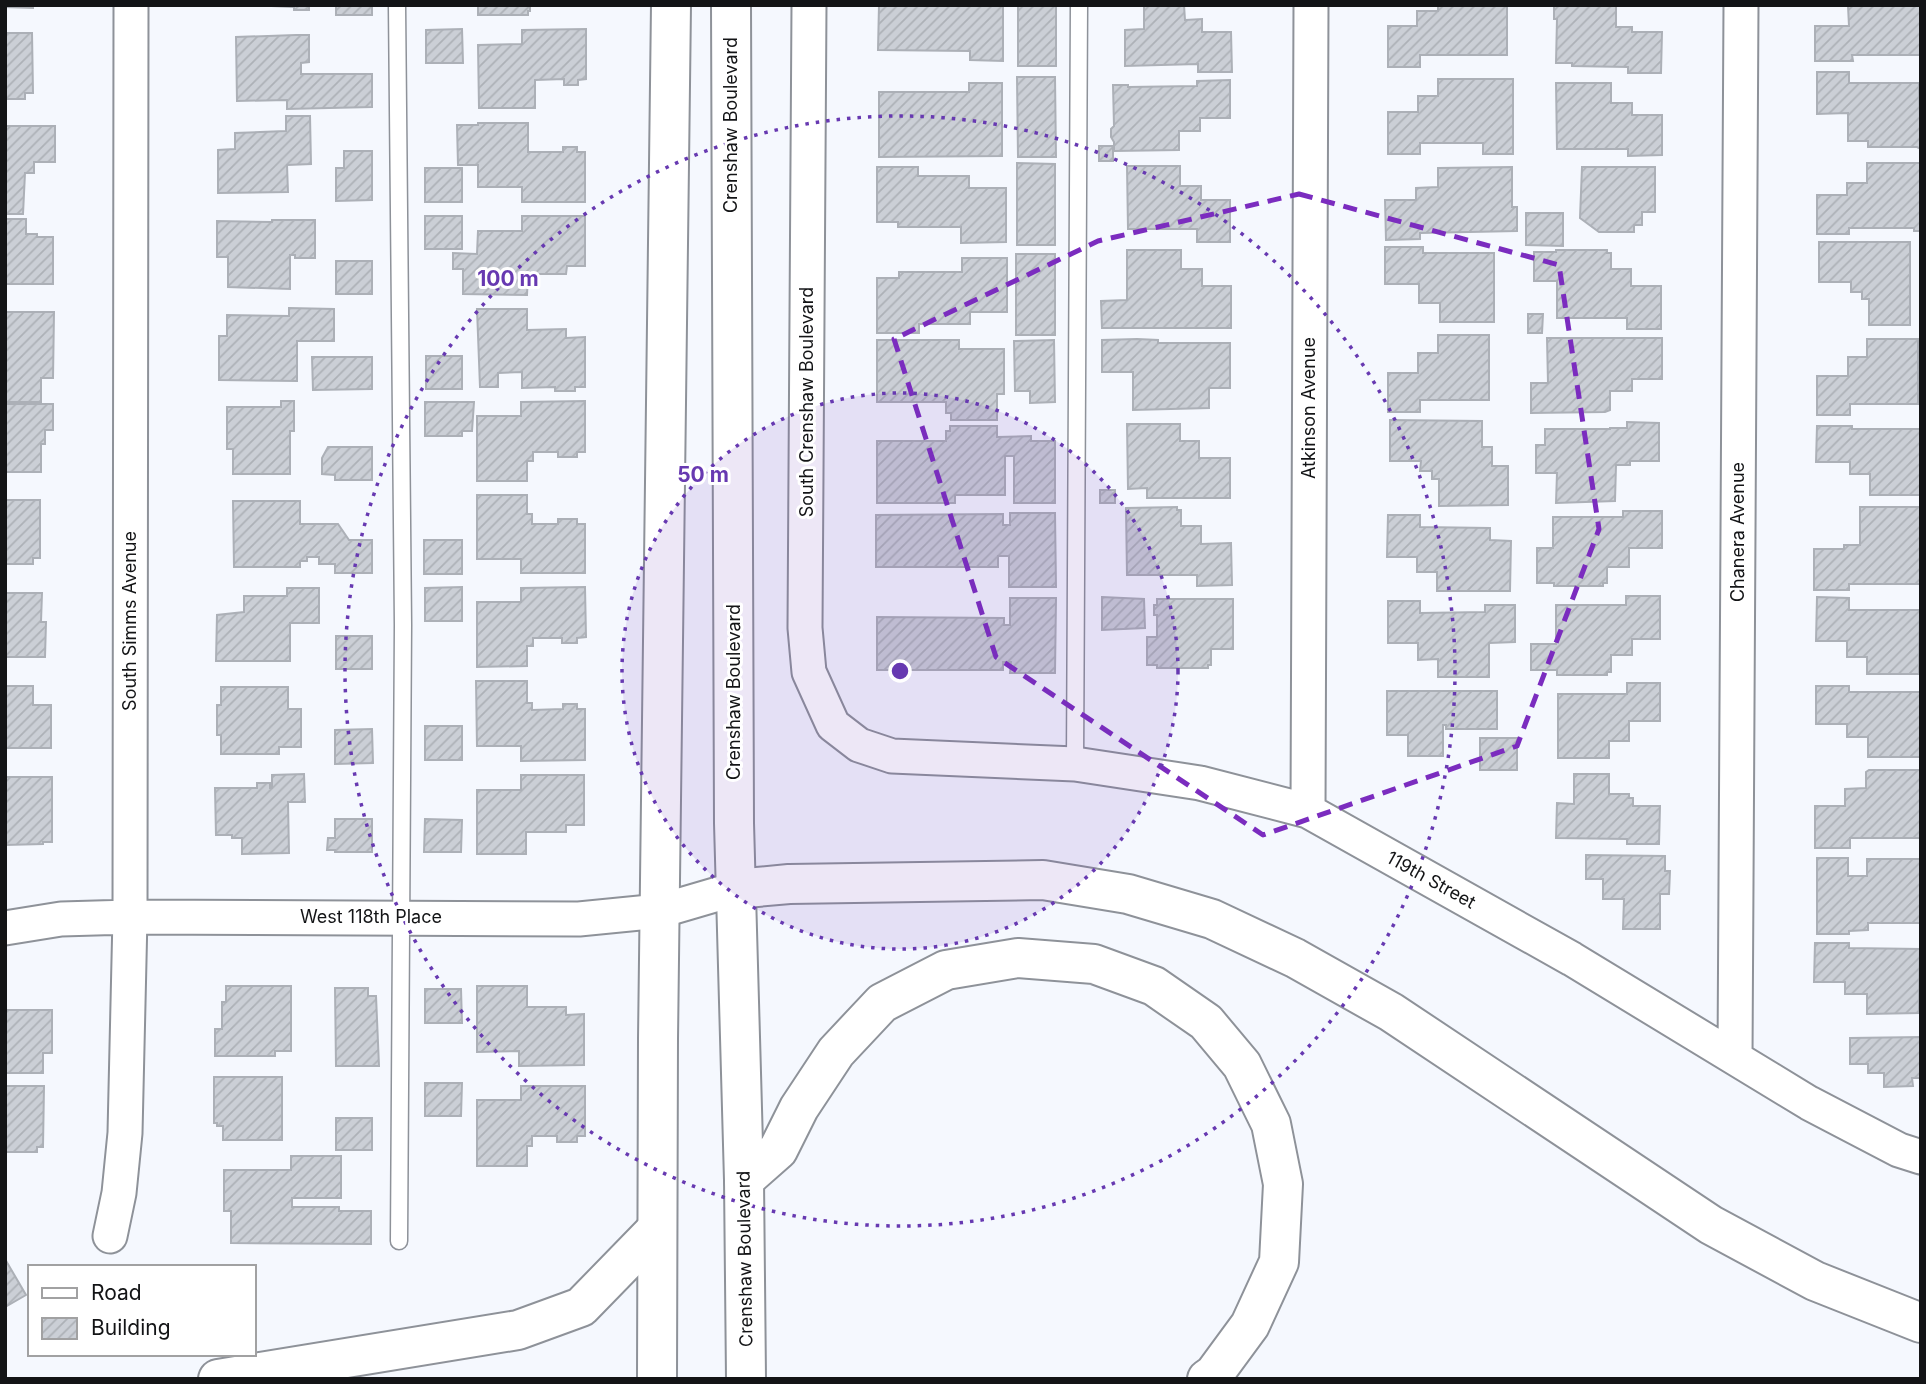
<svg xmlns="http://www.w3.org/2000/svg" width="1926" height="1384" font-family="Inter,sans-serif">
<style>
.building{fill:url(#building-hatch);stroke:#acb0b7;stroke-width:2}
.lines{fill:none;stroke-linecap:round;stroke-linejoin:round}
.service-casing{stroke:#8e9299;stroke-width:19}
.minor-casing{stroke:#8e9299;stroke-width:37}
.primary-casing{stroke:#8e9299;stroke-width:42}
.motorway-casing{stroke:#8e9299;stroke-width:42}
.service{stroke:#fff;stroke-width:16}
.minor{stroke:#fff;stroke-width:33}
.primary{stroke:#fff;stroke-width:38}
.motorway{stroke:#fff;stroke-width:38}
.marked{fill:none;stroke:#7b2cbf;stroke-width:5;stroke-dasharray:14 9;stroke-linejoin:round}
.ring{fill:none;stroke:#6739b1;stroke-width:3.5;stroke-dasharray:3.5 7}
.labels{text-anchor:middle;stroke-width:6;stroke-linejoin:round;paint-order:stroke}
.street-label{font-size:18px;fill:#131416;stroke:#fff}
.centre{fill:#6739b1;stroke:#fff;stroke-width:3.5}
.ring-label{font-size:21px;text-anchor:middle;font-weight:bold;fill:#6739b1;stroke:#fff;stroke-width:6;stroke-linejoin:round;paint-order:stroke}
</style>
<defs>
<pattern id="building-hatch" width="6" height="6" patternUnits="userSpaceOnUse" patternTransform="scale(1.75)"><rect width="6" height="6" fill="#cbcfd6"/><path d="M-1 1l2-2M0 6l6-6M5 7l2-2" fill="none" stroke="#adb1b7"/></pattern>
</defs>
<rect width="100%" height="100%" fill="#f5f8fe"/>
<path class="building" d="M5 5H33V8L5 7Z
M245 5H309V10H294V7Z
M336 5H372V15H336Z
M478 5H530V11H528V15H478Z
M879 5H1003V61L970 60V51L878 50Z
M1018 5H1056V66H1018Z
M1144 5H1184L1185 20 1202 19V32H1231L1232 72H1198V64L1125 66V30L1144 29Z
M1438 5H1507V55H1420V67H1388V26H1417V11H1438Z
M1554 5H1616V27H1632V32H1662L1661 73H1628V67L1572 66V63H1556L1557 19H1554Z
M1870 5H1921V55H1852L1853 61H1815V26H1849L1848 6Z
M462 29 463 63H426V30Z
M586 29V79L578 80V85H564V79L535 80V108H479L478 45 522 44V30Z
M5 33H32L33 93H25V99H5Z
M296 35H309V62L301 63V74H372V107L287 109V100L237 101 236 37Z
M1817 72H1849V83H1919L1921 149 1917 147H1868V141H1848V113L1817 114Z
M1017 77H1055L1056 157H1018Z
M1438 79H1513V154H1483V143H1420V154H1388V112H1418V96H1438Z
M1230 80V118H1200V131H1179V150L1114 151V142L1111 137V129L1114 126 1113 85H1128V87L1197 86V81Z
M969 83H1002V156L879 157V92H969Z
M1556 83H1611V103H1632V115H1662V155L1628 156V149H1557Z
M286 116H310L311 164 287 165 288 192 218 193V150L235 149V133L286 131Z
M478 123H528V152H563V147H577V152H585V202H522V187H478V165H458L457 125H478Z
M5 126H55V162H34V173H25L23 214H5Z
M1099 146H1113V161H1099Z
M344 151H372V200L336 201V168H344Z
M1017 163 1055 164V245H1017Z
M1867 163H1921L1920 231H1914V228H1849V234H1817V195H1847V183H1867Z
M1127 166H1180V186H1201V200H1230V242H1197V229H1128Z
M877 167H918V176H969V188H1006V242L961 243V227H898V222H877Z
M1512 167V207H1517V231L1420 233V239L1386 240 1385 200H1416V188L1438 187V168Z
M1582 167H1655V212H1642V225H1634V232H1599L1580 218Z
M425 168H462V202H425Z
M1526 213H1563V246L1526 245Z
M425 216H462V249H425Z
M522 216H585V266H567L566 274H528L527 295 463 294V269H453V253L477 254 478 231H522Z
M5 219H26V234H37V237H53V284H5Z
M272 220H315V258H295V255H290V289L228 287V257H217V221L272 222Z
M1819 242H1910V325H1869V299H1862V292H1851V282H1819Z
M1385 247H1423V253H1494V322H1440V303H1419V284H1385Z
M1127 250H1181V269H1202V286H1231V328H1102L1101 301 1127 300Z
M1556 250H1607V253H1611V269H1631V286H1661V329H1627V318H1557V281H1534V252H1556Z
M1016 254H1055V335H1016Z
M962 258H1007V312H970V324H919V333H877V278H899V272H962Z
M336 261H372V294H336Z
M289 308 334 309V341H297V381L219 380V336H227V315L289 316Z
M477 309H527V330L566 329V338L585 337V387H575V391H555V387L522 388V372L498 373V387H480Z
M5 312H54L53 378H41V402H5Z
M1528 314H1543L1542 333H1528Z
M1438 335H1489V400H1420V412H1388V373H1418V353H1438Z
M1547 338H1662V379H1632V391H1610V410L1605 412 1531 413V383H1548Z
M1137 339 1158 340V343H1230V388H1209V408L1133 410V372H1102V340Z
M1867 339H1918V404H1850V415H1817V376H1848V357H1867Z
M877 340H959V349H1004V394H997V420H951V413H946V402H877Z
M1054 340 1055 402 1030 403V391H1015L1014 341Z
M426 356H462V389H426Z
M312 357H372V389L313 390Z
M281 401H294V431H290V474H233V449H227V407H281Z
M585 401V452H577V457H558V452H533V461H527V481H477V416H521V402Z
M425 402H474L472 431H462V436H425Z
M5 404H53V430H45V444H41V472H5Z
M1390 420 1482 421V447H1492V466H1508V505L1439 506V479H1432V471H1420L1421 461H1390Z
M1627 422 1659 423V461H1630V465H1616L1615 501 1556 503 1557 473H1536V445H1545V429H1610V428H1627Z
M1127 424H1180V441H1199V458H1230V498H1147V488L1128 489Z
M950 426H997V437L1031 436V441H1055V503H1014V456H1005V495H955V503H877V441H946V431H950Z
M1817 426H1852V429H1921V495H1870V474H1850V462H1816Z
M328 447H372V480H335V475L322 474V458Z
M1100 490H1115V503H1100Z
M477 495H527V514H532V524H558V519H577V524H585V573H521V559H477Z
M5 500H40V558H33V564H5Z
M233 501H300V524H338L349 540H372V573H335V564H319V557H307V561H300V567H234Z
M1177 507V510H1181V526H1201V544L1231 543 1232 585 1197 586V575H1127L1126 508Z
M1860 507H1921V584H1849V590H1814V549H1844V545H1860Z
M1623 511H1662V548H1629V567H1607V583H1603V586H1554V583H1537V548H1553V517H1623Z
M1010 513H1055L1056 587H1009V556H998V567H876V515L1003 514V525H1010Z
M1388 515H1420V527L1490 528V540L1511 541 1510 591H1437V572H1417V557H1387Z
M424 540H462V574H424Z
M462 587V621H425V588Z
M585 587 586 637 577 638V643H562V638H533V646H527V666L477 667V602H521V588Z
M287 588H319V623H290V661H216L217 615 244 612V596H287Z
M5 593H42L41 622H46L45 657H5Z
M1626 596H1660V639H1632V655H1611V672H1607V675H1557V670H1531V644H1556V605H1626Z
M1102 597 1144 599 1145 628 1102 630Z
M1817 597 1849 598V610H1920L1919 674H1867V657H1847V641H1816Z
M1010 598H1056L1055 673H1010L1011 662H1003V670H877V617L1004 618V625H1010Z
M1157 599H1233V649H1211V665H1208V668H1157V665H1147V637H1157V615H1154V605H1157Z
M1388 601H1420V613L1485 612V605H1515V642L1489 643V677H1438V659L1418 660V643H1388Z
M336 636H372V669H336Z
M476 681H527V703H532V710L563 709V704H577V709H585V760L521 761V746H477Z
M1627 683H1660V721H1629V741H1609V758H1558V694H1627Z
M5 686H33V705H51V748H5Z
M1816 686H1849V692H1920L1921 757H1868V737H1847V724H1816Z
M221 687H288V709H301V747H279V754H221V735H217V705H221Z
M1387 691H1497V729H1446V725H1443V756H1408V735H1387Z
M425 726H462V760H425Z
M372 729 373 763 335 764V730Z
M1480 738H1517V770H1480Z
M1869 770H1920V838H1850V848H1815V806H1845V789L1866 788V772Z
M304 774 305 802H288L289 853 242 854V838H232V835H216L215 788H257V783H270V788H272V775Z
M1574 774H1609V794H1629V798H1633V806H1660L1659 844H1627V839L1556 838 1557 803 1574 804Z
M521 775H584V825H566V832H526V854H477V790H521Z
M5 777H52V842H43V844L5 845Z
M335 819H372V852H335V850H327L328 838H335Z
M425 819 462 820 461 852H424Z
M1586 855 1665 856V871H1670L1669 894H1660V929H1623L1624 899H1603V879H1586Z
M1817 858H1848V876H1867V859H1921V923H1868V930L1849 931V934H1817Z
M1815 943H1849V948L1920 949 1919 1013 1867 1014V994H1845V982H1814Z
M226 986H291V1051H275V1056H215V1029H222V1002H226Z
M477 986H527V1007H566V1015L584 1014V1065L519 1066V1051L477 1052Z
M335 988H368V996H376L379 1066H336Z
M425 989H461L462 1023H425Z
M5 1010H52V1053H43V1073H5Z
M1921 1037V1078H1912L1913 1086 1884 1087V1073H1868V1064H1850V1038Z
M214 1077H282V1140H223V1126H217V1123H214Z
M425 1083H462L461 1116H425Z
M5 1086H44L43 1147H37V1152H5Z
M521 1086H585V1136H577V1142H557V1136H532V1146H527V1166H477V1100H521Z
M336 1118H372V1150H336Z
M291 1156H341V1198H292V1207H339V1211H371V1244L231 1243V1211H224V1170H291Z
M5 1259 26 1295 5 1307Z"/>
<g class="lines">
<g class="service-casing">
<path id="service" d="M397 5 403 625 399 1241
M1075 764 1079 5"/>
</g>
<g class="minor-casing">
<path id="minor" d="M809 5 805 628 809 672 833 725 859 745 892 756 1075 764 1200 783 1308 811 1572 959 1809 1103 1899 1150 1921 1157
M1308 811 1311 5
M5 928 61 919 130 917 579 919 660 911 735 889
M1735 1058 1741 5
M110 1236 119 1193 125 1133 130 917 131 5"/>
</g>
<g class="primary-casing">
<path id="primary" d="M731 5 734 823 744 1180 746 1379
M657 1379 658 1039 671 5"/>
</g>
<g class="motorway-casing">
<path id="motorway" d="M735 889 789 884 1043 880 1128 894 1212 919 1295 958 1391 1012 1711 1225 1815 1281 1921 1323
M744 1180 778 1150 799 1108 836 1052 882 1003 946 970 1018 958 1094 964 1154 986 1206 1022 1242 1065 1271 1124 1283 1184 1279 1262 1250 1325 1214 1374 1207 1379
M218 1379 518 1330 581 1307 657 1229"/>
</g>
<use href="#service" class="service"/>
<use href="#minor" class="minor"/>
<use href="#primary" class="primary"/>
<use href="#motorway" class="motorway"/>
</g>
<path class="marked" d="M1299 194 1559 265 1599 529 1517 746 1263 835 996 657 894 339 1098 241Z"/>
<circle cx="900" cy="671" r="278" fill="#6739b1" fill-opacity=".12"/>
<g class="ring">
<circle cx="900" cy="671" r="278"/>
<circle cx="900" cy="671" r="555"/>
</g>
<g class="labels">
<g class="street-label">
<text transform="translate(731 125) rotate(-90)" y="6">Crenshaw Boulevard</text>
<text transform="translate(807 402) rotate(-90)" y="6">South Crenshaw Boulevard</text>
<text transform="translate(1309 408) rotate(-90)" y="6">Atkinson Avenue</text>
<text transform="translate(1738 532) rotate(-90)" y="6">Chanera Avenue</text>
<text transform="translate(130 621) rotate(-90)" y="6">South Simms Avenue</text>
<text transform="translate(734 692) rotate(-90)" y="6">Crenshaw Boulevard</text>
<text transform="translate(1431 880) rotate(29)" y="6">119th Street</text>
<text x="371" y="923">West 118th Place</text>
<text transform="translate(745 1259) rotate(-91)" y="6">Crenshaw Boulevard</text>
</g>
</g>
<circle cx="900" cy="671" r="10" class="centre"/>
<g class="ring-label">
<text x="508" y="286">100 m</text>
<text x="703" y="482">50 m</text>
</g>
<rect width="1926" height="1384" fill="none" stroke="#131416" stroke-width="14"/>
<rect x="28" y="1265" width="228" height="91" fill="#ffffff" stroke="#a1a1a2" stroke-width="2"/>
<rect x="42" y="1288" width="35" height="10" fill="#ffffff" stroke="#a1a1a2" stroke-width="2"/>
<text x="91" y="1300" font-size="21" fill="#131416">Road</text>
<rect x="42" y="1318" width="35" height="21" fill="url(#building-hatch)" stroke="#a1a1a2" stroke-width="2"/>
<text x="91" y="1335" font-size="21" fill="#131416">Building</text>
</svg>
